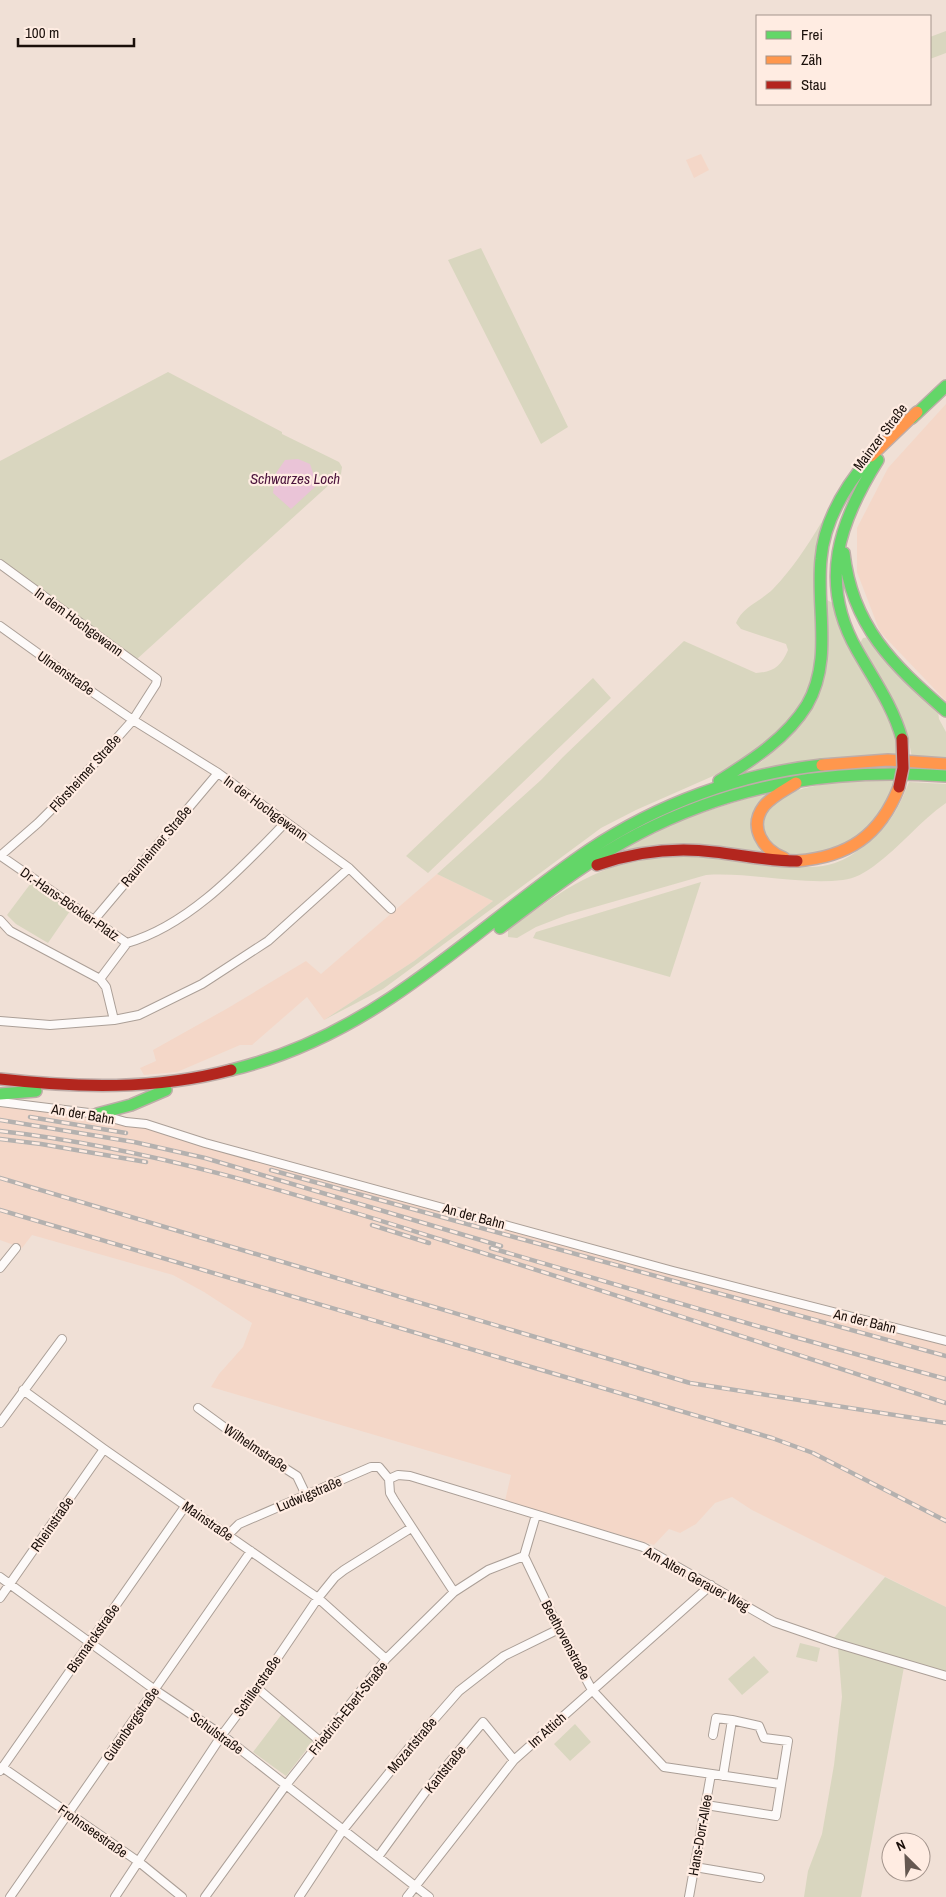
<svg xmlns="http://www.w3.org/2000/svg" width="946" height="1897" font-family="'Archivo Narrow',sans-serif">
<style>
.built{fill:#f4d7c8}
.green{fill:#d9d6bf}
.water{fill:#eac4d7}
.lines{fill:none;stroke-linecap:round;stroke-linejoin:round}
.street-casing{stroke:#ab9f97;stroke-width:10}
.fast-casing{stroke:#beada9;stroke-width:14}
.slow-casing{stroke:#beada9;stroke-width:14}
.jam-casing{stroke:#beada9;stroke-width:14}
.street{stroke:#fdfaf9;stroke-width:8}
.fast{stroke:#63d668;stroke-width:11}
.slow{stroke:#ff974d;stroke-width:11}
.jam{stroke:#b3261e;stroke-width:11}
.rail-casing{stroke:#b4b1af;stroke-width:4.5}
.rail{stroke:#ffece2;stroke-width:2.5;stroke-dasharray:8;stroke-linecap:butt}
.jam-bridge-casing{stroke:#beada9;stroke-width:14;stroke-linecap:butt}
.jam-bridge{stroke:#b3261e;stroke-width:11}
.labels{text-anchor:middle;stroke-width:4.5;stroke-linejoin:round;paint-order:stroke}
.street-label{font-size:14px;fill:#1a0f0a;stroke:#ffece2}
.water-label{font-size:15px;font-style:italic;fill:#4b143c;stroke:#ffece2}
</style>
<rect width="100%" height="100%" fill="#f0e0d6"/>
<path class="built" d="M701 154 709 170 694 178 686 160Z
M946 404V701L880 632 857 572V528L888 468Z
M437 874 493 901 414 961 324 1020 307 997 252 1045H240L177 1072 144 1075 140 1068 156 1061 153 1050 228 1008 306 961 321 974Z
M0 1107 80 1116 137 1126 946 1346V1607L752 1510 732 1497 715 1503 696 1524 680 1533 669 1529 654 1545 505 1501 511 1475 211 1387 219 1374 243 1347 252 1323 204 1292 173 1275 32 1235 22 1248 0 1240Z"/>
<path class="green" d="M946 31V53L930 59V37Z
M481 248 568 427 541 444 448 260Z
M168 372 282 432V434L339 462 342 467 341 474 137 659 0 560V461Z
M825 520 815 679 784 731 729 769 636 810 601 828 383 989 324 1020 414 961 493 901 437 874 541 780 563 757 684 641 756 673C774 672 781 666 788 650L786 644 741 629 736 623C742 607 761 601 773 589 793 568 806 548 821 523Z
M827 600 833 603 883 702 897 738V756L726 780 761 762 787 740 808 712Z
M869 637 938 710 939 719 946 732V758H912L908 736 860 643 863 638Z
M593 678 611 698 428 873 406 856Z
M895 780 881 816 852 843 798 859 775 850 763 834C763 828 763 820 765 815 780 779 862 781 895 780Z
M909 782 946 784V803C920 821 900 847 874 866 866 872 854 879 843 880 798 885 752 872 706 875L567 915 536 927 517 938 508 937V930C556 895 590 868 651 857 691 850 734 860 775 864 795 866 816 870 835 863 846 859 855 853 864 846 887 830 899 808 909 782Z
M783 788 754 820 771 856 615 854C667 821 725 805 783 788Z
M701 882 670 977 533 938 536 932Z
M31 883 70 911 48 943 16 924 7 915Z
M885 1577 946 1607V1672L833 1639Z
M800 1643 820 1648 817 1662 796 1657Z
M838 1648 904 1667 861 1897H804L808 1871 822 1834 834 1765 842 1697Z
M754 1656 769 1672 742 1695 728 1679Z
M282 1714 314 1740 286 1776 253 1752Z
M575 1724 591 1742 570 1761 554 1744Z"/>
<path class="water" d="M298 459 310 464 317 485 291 509 273 493 276 473 285 460Z"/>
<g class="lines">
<g class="street-casing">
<path id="street" d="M0 564 157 679 156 684 133 720 68 793 38 823 0 856
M0 626 82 685 133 720 218 773 286 822 349 868 391 909
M1 856 127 943
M0 920 10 931 100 979 106 987 114 1020
M94 920 218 773
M127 943C190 925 242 867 286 822
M100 979 127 943
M0 1021 50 1025 114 1020 139 1015 202 984 268 941 349 868
M0 1102 97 1114 126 1122 146 1124 205 1143 673 1271 946 1341
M0 1268 16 1248
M23 1390 104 1449 318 1598 386 1659
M198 1408 250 1446 297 1476 306 1495
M0 1423 62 1339
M389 1479 398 1475 410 1476 643 1547 774 1622 835 1643 946 1676
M389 1479 390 1493 394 1500 454 1592
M536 1515 524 1556 559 1629 592 1690 664 1767 780 1784
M228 1535 239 1524 371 1467H379L389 1479
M0 1577 155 1690 222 1735 429 1897
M0 1598 104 1449
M257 1688 321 1742
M713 1735 716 1718 732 1720
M2 1767 139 1862 182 1897
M0 1771 186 1505
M706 1805 776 1816 788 1741 764 1738 759 1726 732 1720 723 1776
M378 1857 429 1787 483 1722 514 1760
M695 1867 760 1878
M10 1897 251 1551
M115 1897 222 1735 257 1688 318 1598 335 1577 344 1570 411 1528
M205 1897 286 1785 386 1659 454 1592 488 1570 524 1556
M299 1897 343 1830 409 1748 459 1691 504 1656 559 1629
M407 1897 514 1760 711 1585
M689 1897 711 1774"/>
</g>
<g class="fast-casing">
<path id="fast" d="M912 418 946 386
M878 460C839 522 818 582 857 650 874 680 893 706 902 739
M844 553C852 626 893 665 946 711
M719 781C752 760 786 739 807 705 833 660 816 608 821 559 824 520 846 485 871 456
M500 928C544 895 588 860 638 834 737 783 835 768 946 776
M231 1070C289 1056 343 1030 392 997 461 951 521 896 589 850 658 804 739 774 822 765
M0 1094 36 1091
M97 1114 131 1105 166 1090"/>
</g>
<g class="slow-casing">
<path id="slow" d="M871 456 917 412
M822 765 888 760 946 764
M784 858C763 850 748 827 764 806 772 796 785 790 796 783
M797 861C848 857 880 836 899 787"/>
</g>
<g class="jam-casing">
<path id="jam" d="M597 865C635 852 674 847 714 852 742 855 769 861 797 861
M0 1079C78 1088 155 1090 231 1070"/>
</g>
<use href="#street" class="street"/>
<use href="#fast" class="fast"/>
<use href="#slow" class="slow"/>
<use href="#jam" class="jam"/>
<g class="rail-casing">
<path id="rail" d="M30 1117 126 1133
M0 1120 134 1142 205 1158 501 1246
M0 1131C159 1149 309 1198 461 1246 623 1297 784 1350 946 1403
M0 1139 41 1144 146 1162
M271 1170 946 1356
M0 1178 690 1383 946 1423
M0 1210 772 1438 813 1453 946 1521
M372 1225 429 1243
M491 1248 798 1338 946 1379"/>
</g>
<use href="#rail" class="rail"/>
<g class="jam-bridge-casing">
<path id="jam-bridge" d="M899 787 903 768 902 739"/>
</g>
<use href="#jam-bridge" class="jam-bridge"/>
</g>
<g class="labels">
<g class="street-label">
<text transform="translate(880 437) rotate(-53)" y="5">Mainzer Straße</text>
<text transform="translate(79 622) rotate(36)" y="5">In dem Hochgewann</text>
<text transform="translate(66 673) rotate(35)" y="5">Ulmenstraße</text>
<text transform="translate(85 773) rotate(-48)" y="5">Flörsheimer Straße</text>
<text transform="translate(266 808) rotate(36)" y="5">In der Hochgewann</text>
<text transform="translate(156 846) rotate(-50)" y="5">Raunheimer Straße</text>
<text transform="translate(70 904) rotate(35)" y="5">Dr.-Hans-Böckler-Platz</text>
<text transform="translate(83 1114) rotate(10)" y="5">An der Bahn</text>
<text transform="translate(474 1216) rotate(15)" y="5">An der Bahn</text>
<text transform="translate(865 1321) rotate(14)" y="5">An der Bahn</text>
<text transform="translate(256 1448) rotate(34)" y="5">Wilhelmstraße</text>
<text transform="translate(309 1494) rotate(-23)" y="5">Ludwigstraße</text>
<text transform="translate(208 1521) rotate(35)" y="5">Mainstraße</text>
<text transform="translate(52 1524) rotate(-55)" y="5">Rheinstraße</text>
<text transform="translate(697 1579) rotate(29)" y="5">Am Alten Gerauer Weg</text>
<text transform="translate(93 1638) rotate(-55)" y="5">Bismarckstraße</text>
<text transform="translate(566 1640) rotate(62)" y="5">Beethovenstraße</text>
<text transform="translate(257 1686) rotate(-55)" y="5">Schillerstraße</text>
<text transform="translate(348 1708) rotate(-51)" y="5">Friedrich-Ebert-Straße</text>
<text transform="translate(131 1724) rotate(-55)" y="5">Gutenbergstraße</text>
<text transform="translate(547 1730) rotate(-42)" y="5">Im Attich</text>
<text transform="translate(217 1733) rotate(36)" y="5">Schulstraße</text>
<text transform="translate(412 1745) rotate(-50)" y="5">Mozartstraße</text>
<text transform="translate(445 1769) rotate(-51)" y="5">Kantstraße</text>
<text transform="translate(93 1831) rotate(35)" y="5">Frohnseestraße</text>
<text transform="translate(700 1835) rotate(-80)" y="5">Hans-Dorr-Allee</text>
</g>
<g class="water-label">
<text x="295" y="484">Schwarzes Loch</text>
</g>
</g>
<rect x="756" y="15" width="175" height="90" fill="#ffece2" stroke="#a3948c"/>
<rect x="766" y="31" width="25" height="8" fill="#63d668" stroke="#a3948c"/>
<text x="801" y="40" font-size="15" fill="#1a0f0a">Frei</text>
<rect x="766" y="56" width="25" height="8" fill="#ff974d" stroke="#a3948c"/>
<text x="801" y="65" font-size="15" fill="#1a0f0a">Zäh</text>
<rect x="766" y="81" width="25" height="8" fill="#b3261e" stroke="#a3948c"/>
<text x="801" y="90" font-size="15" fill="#1a0f0a">Stau</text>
<g transform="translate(906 1857) rotate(336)"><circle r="24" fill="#ffece2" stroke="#a3948c"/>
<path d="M0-4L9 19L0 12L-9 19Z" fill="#655851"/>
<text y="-8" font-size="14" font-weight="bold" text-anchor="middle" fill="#1a0f0a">N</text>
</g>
<path d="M18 38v8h116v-8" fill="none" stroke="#1a0f0a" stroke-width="2.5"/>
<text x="25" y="38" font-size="15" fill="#1a0f0a" stroke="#ffece2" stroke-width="4" paint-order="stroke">100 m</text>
</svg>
